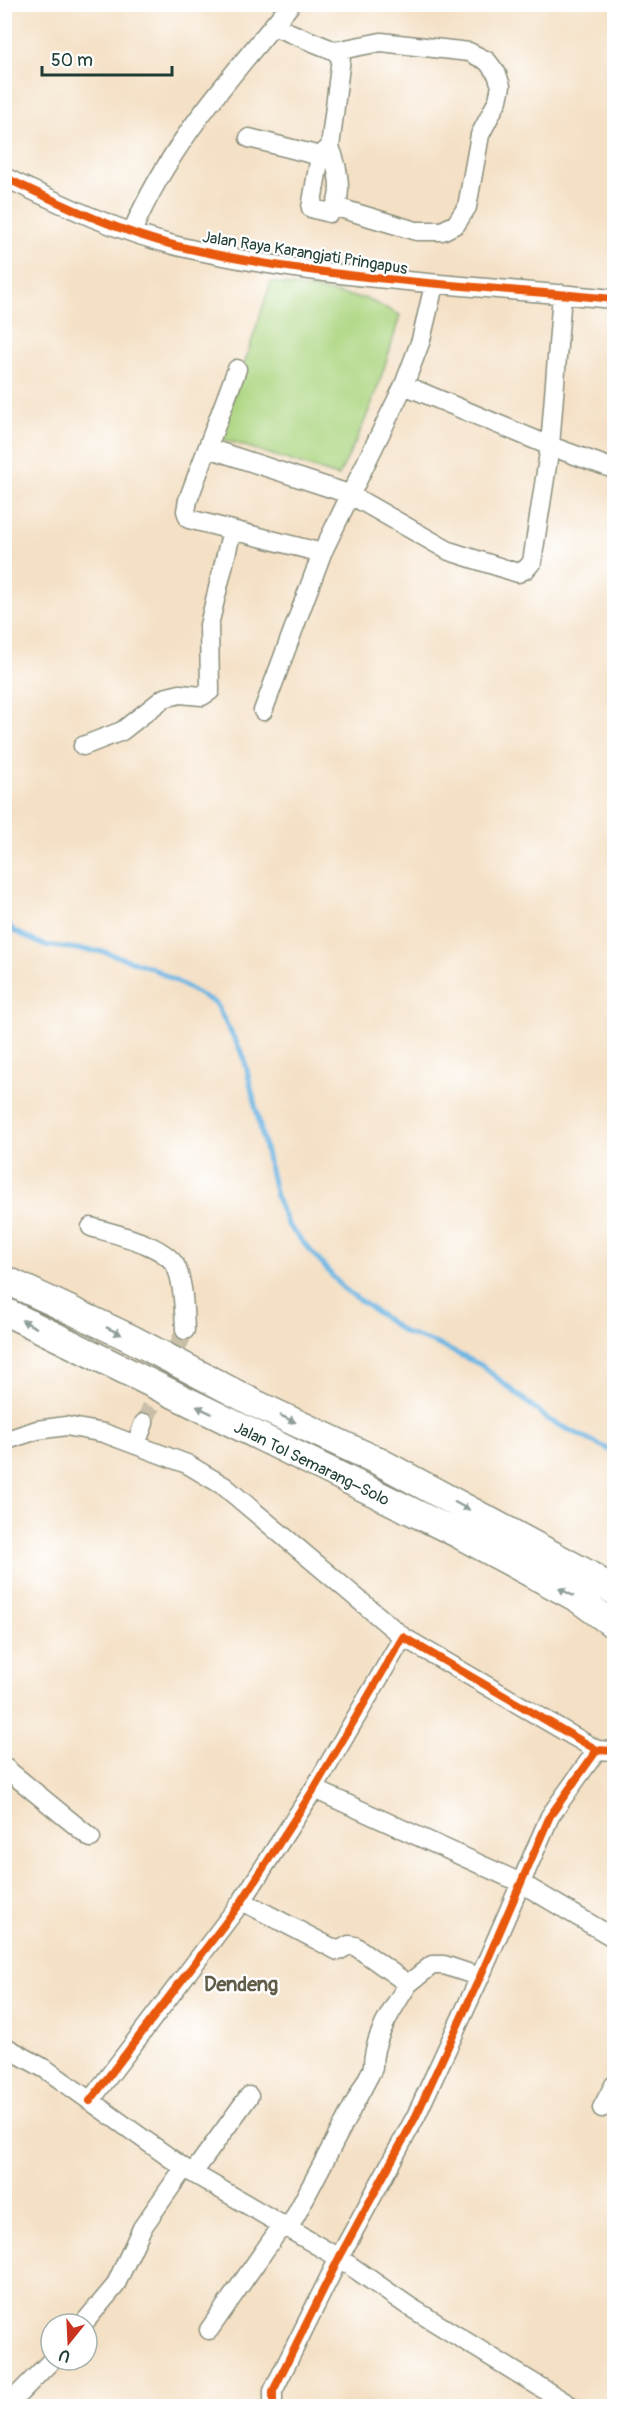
<svg xmlns="http://www.w3.org/2000/svg" width="619" height="2411" font-family="Pangolin,sans-serif">
<style>
.park{fill:#acd580;stroke:#66895a;stroke-width:1.5}
.lines{fill:none;stroke-linecap:round;stroke-linejoin:round}
.stream{stroke:#6ab5e3;stroke-width:5}
.minor-tunnel{stroke:#c9bfa8;stroke-width:18;stroke-dasharray:18 9;stroke-linecap:butt}
.minor-casing{stroke:#8a8e7c;stroke-width:21}
.highway-casing{stroke:#8a8e7c;stroke-width:30}
.minor{stroke:#fff;stroke-width:18}
.highway{stroke:#fff;stroke-width:27}
.cycleway-casing{stroke:#fff;stroke-width:11}
.cycleway{stroke:#e8590c;stroke-width:8}
.oneway{fill:#8f9e9a}
.labels{text-anchor:middle;stroke-width:4.5;stroke-linejoin:round;paint-order:stroke}
.street-label{font-size:16px;fill:#1f3d34;stroke:#fff}
.quarter-label{font-size:20px;font-weight:bold;fill:#615d48;stroke:#fff}
</style>
<rect width="100%" height="100%" fill="#fff"/>
<filter id="ink" filterUnits="userSpaceOnUse"><feTurbulence type="fractalNoise" baseFrequency=".0167" numOctaves="2"/><feDisplacementMap in="SourceGraphic" scale="12" xChannelSelector="R" yChannelSelector="G"/><feConvolveMatrix kernelMatrix="1 2 1 2 8 2 1 2 1" color-interpolation-filters="sRGB"/></filter>
<filter id="wash" filterUnits="userSpaceOnUse"><feTurbulence type="fractalNoise" baseFrequency=".008" numOctaves="4" result="noise"/><feDisplacementMap in="SourceGraphic" scale="24" xChannelSelector="R" yChannelSelector="G"/><feGaussianBlur stdDeviation="1.35" result="paint"/><feColorMatrix in="noise" values="0 0 0 0 0 0 0 0 0 0 0 0 0 0 0 0 0 1.4 0 .05"/><feComposite in="paint" operator="in"/></filter>
<g filter="url(#wash)">
<rect width="100%" height="100%" fill="#f4e0c5"/>
<path class="park" d="M271 282 367 299 400 315C384 372 367 424 338 476L220 438Z"/>
<g class="lines">
<path class="stream" d="M4 919 14 931 43 945 105 952 152 968 215 1003 244 1057 276 1196 287 1224 343 1288 405 1333 435 1343 481 1365 549 1420 614 1452"/>
</g>
</g>
<g filter="url(#ink)">
<g class="lines">
<path class="minor-tunnel" d="M144 1423 185 1330"/>
<g class="minor-casing">
<path id="minor" d="M273 26 335 51 381 42 469 52 487 61 497 74 501 86 498 100 480 135 467 207 456 224 442 231H416L336 207
M249 138 320 156 330 147 341 58 335 51
M320 156 311 208 330 213C346 198 337 164 330 147
M4 177C61 204 116 231 177 246 321 280 469 285 614 299
M132 232C169 144 231 77 291 4
M237 369 188 500 186 511 189 519 322 553
M404 385 550 446 614 469
M208 448 349 494 449 551 518 573 526 569 532 562 550 446 562 294
M263 711 322 553 404 385 421 340 434 285
M83 746 122 731 164 698 180 694 202 696 210 691 209 625 232 530
M91 1227C114 1234 168 1245 177 1269 184 1286 184 1312 185 1330
M4 1441 37 1430 66 1426 104 1433 187 1464 224 1486 403 1637
M136 1444 144 1423
M4 1767 91 1838
M314 1789 521 1883 614 1938
M242 1901 338 1951 349 1945 355 1946 408 1984C393 2009 372 2038 373 2068L289 2228
M408 1984 432 1965H444L480 1977
M4 2046 47 2070 184 2168 339 2258 410 2307 571 2406
M90 2101 242 1901 314 1789 403 1637 597 1750
M602 2108 614 2085
M193 2173 249 2096
M83 2324 115 2286 142 2228 184 2168
M209 2330 283 2224
M7 2406 52 2360
M273 2406V2391L339 2258 416 2116 480 1977 550 1816 597 1750 614 1751"/>
</g>
<g class="highway-casing">
<path id="highway" d="M4 1279 130 1338 256 1404 380 1462 588 1574 614 1591
M4 1311 458 1534 577 1598 614 1625"/>
</g>
<use href="#minor" class="minor"/>
<use href="#highway" class="highway"/>
<g class="cycleway-casing">
<path id="cycleway" d="M4 177C61 204 116 231 177 246 321 280 469 285 614 299
M90 2101 242 1901 314 1789 403 1637 597 1750
M273 2406V2391L339 2258 416 2116 480 1977 550 1816 597 1750 614 1751"/>
</g>
<use href="#cycleway" class="cycleway"/>
</g>
<defs><path id="oneway-solid" d="M-6-.8H1V-3.2L6.5 0L1 3.2V.8H-6Z" transform="scale(1.5)"/></defs>
<g class="oneway">
<use href="#oneway-solid" transform="translate(29 1324) rotate(-153)"/>
<use href="#oneway-solid" transform="translate(114 1331) rotate(26)"/>
<use href="#oneway-solid" transform="translate(204 1410) rotate(-154)"/>
<use href="#oneway-solid" transform="translate(288 1419) rotate(25)"/>
<use href="#oneway-solid" transform="translate(462 1506) rotate(28)"/>
<use href="#oneway-solid" transform="translate(566 1592) rotate(-152)"/>
</g>
</g>
<g class="labels">
<g class="street-label">
<text transform="translate(305 252) rotate(9)" y="6">Jalan Raya Karangjati Pringapus</text>
<text transform="translate(312 1463) rotate(26)" y="6">Jalan Tol Semarang–Solo</text>
</g>
<g class="quarter-label">
<text x="241" y="1991">Dendeng</text>
</g>
</g>
<rect width="619" height="2411" fill="none" stroke="#fff" stroke-width="24"/>
<g transform="translate(69 2342) rotate(198)"><circle r="28" fill="#ffffff" stroke="#a5b1ae" stroke-width="1.5"/>
<path d="M0-4.5L10 22L0 15L-10 22Z" fill="#c8321e"/>
<text y="-9" font-size="16" font-weight="bold" text-anchor="middle" fill="#1f3d34">U</text>
</g>
<path d="M42 66v9h130v-9" fill="none" stroke="#1f3d34" stroke-width="3"/>
<text x="51" y="66" font-size="18" fill="#1f3d34" stroke="#ffffff" stroke-width="4.5" paint-order="stroke">50 m</text>
</svg>
